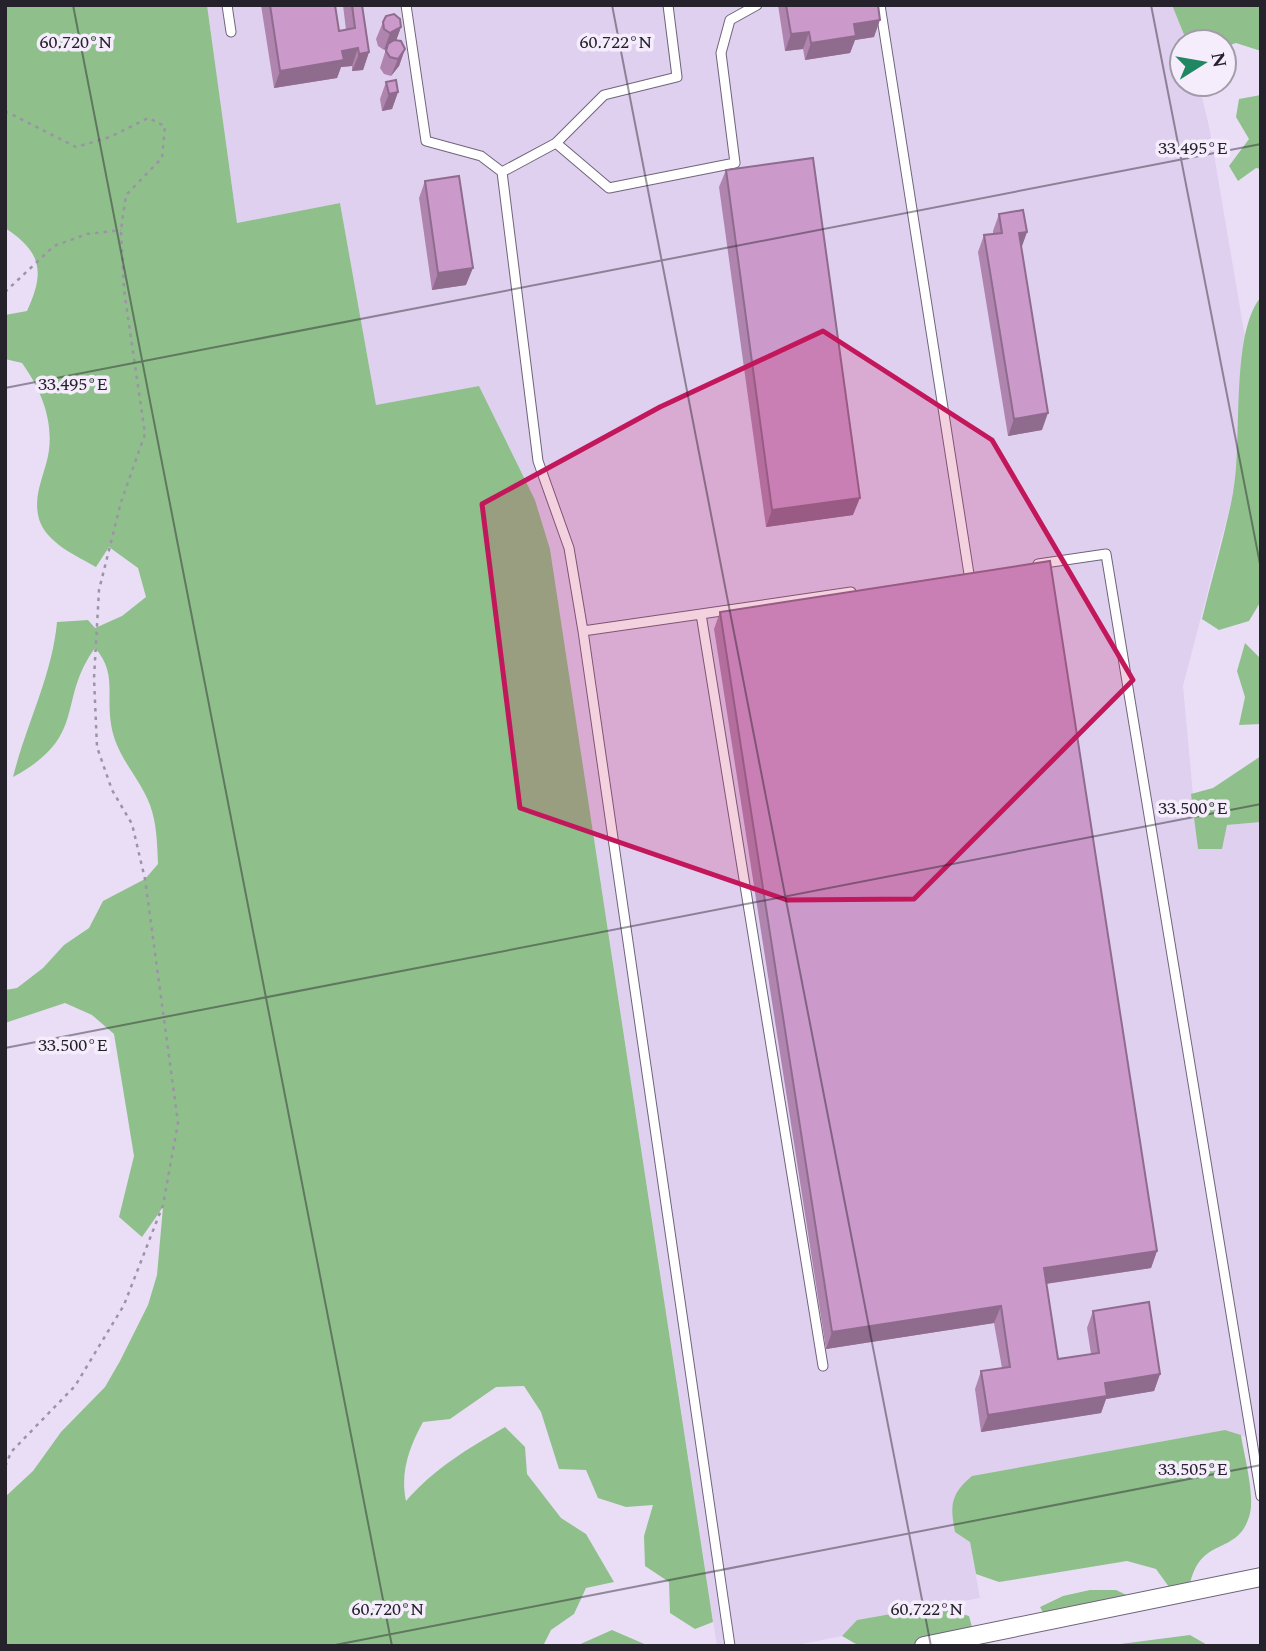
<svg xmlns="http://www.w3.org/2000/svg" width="1266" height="1651" font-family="Spectral,serif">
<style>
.built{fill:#e0d0f0}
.forest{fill:#8fc08b}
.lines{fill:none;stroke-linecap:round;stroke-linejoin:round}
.service-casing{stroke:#6f647a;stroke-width:11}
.minor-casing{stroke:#6f647a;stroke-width:20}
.path{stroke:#9c93a6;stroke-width:2.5;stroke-dasharray:3.5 5;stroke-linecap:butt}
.service{stroke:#fff;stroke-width:9}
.minor{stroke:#fff;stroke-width:18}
.wall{fill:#af84af}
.shaded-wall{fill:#8f6b8e}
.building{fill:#cc99cb;stroke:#8f6b8e;stroke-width:2}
.marked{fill:#c2185b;fill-opacity:0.2;stroke:#c2185b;stroke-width:5;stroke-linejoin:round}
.ticks{fill:none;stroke:#26222b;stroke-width:2;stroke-opacity:0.45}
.ticks-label{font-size:18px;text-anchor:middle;fill:#26222b;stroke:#f5edfc;stroke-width:7;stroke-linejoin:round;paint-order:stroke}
</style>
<rect width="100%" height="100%" fill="#eadef7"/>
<path class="built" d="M207 5H1172L1187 42H1182V84H1199L1210 131 1245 337 1234 491 1183 686 1198 849 1227 825 1261 822V1442L1225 1430 970 1542 980 1598 857 1620 842 1636 792 1646H717L550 549 535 500 479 386 376 406 340 203 237 223Z"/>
<path class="forest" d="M5 5H207L237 223 340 203 376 405 479 386 535 500 550 549 713 1622 695 1629 670 1613 669 1582 645 1566 644 1536 653 1505 626 1507 598 1498 586 1470 559 1469 541 1412 524 1386 496 1387 450 1419 423 1422C409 1448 400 1472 406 1501 436 1467 466 1450 505 1427L525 1447 527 1474 561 1518 586 1534 614 1582 586 1588 574 1614 551 1630 543 1646H5V1497L33 1471 61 1432 105 1387 120 1361 148 1305 157 1275 163 1207 142 1237 119 1217 134 1156 114 1034 92 1015 65 1003 5 1023V990L17 988 43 968 64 945 89 928 103 901 145 879 158 864C157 844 157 824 150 805 139 776 116 757 111 724 106 693 117 673 95 648 56 702 89 736 13 777 26 725 52 676 57 622L88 620 95 628 122 616 146 597 138 568 109 547 96 567C77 556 46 543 39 519 32 494 46 473 49 450 53 418 40 388 22 363L5 359V315L27 311C45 272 42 252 5 228Z
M1172 5H1257L1261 7V51L1236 43 1224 47V42H1187Z
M1261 95V169L1256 168 1238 181 1229 166 1249 139 1236 117 1239 99Z
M1261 297V601L1249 621 1219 630 1202 619C1212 577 1225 535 1233 493 1243 443 1230 333 1261 297Z
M1245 643 1261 659V724L1239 725 1245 697 1237 671Z
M1261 756V822L1227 825 1222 849H1198L1191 794 1213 788Z
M1225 1430 1241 1435C1244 1456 1256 1497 1249 1517 1236 1559 1194 1532 1188 1598L1169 1587 1156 1569 1127 1561 999 1582 976 1574 970 1542 955 1532C950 1506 950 1494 972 1476Z
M1090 1590H1116L1135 1599 1045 1616 1040 1607 1063 1596Z
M936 1606 969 1616 972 1627C944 1643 895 1651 862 1646 856 1645 848 1639 842 1636L857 1620Z
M612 1630 649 1646H576Z
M1190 1635 1209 1646H1105Z"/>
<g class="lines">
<g class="service-casing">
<path id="service" d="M227 5 231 32
M406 5 426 141 481 156 502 172 538 461 569 548 583 631 730 1646
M880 5 969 574
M556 143 609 188 735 163 721 53 730 20 757 5
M502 172 556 143 604 95 677 77 668 5
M1038 564 1106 554 1261 1496
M701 614 851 592
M583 631 701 614 823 1366"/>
</g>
<g class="minor-casing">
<path id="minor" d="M924 1646 1261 1577"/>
</g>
<path class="path" d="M5 111 76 147 110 137 148 118 165 126 162 158 126 195 121 230 124 290 145 434 121 502 99 590 94 678 97 747 112 790 132 824 145 879 178 1123 163 1205 124 1305 75 1386 11 1452 5 1467
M5 292 54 246 87 234 121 230"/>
<use href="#service" class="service"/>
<use href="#minor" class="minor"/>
</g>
<path class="wall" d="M261 5H335L339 31 346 30 343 5H362L369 52 363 70 352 71V66L341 67 337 78 274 88Z
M778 5H878L874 37 855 40 850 53 805 60 803 49 785 51Z
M383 22 401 27 396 40 405 49 399 66 391 76 384 74 380 68 386 49 384 50 378 46 376 39Z
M386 82 398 92 392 109 382 111 380 99Z
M726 170 853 515 766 527 719 187Z
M425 181 466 285 432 290 419 198Z
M999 214 1027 232 1021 248 1042 430 1008 436 978 252 984 235 993 234V231Z
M720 612 1157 1251 1151 1268 1046 1284 1058 1359 1091 1354 1087 1328 1093 1311 1160 1374 1154 1391 1106 1399 1101 1413 981 1432 975 1389 981 1371 1002 1368 994 1323 826 1349 714 629Z"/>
<path class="shaded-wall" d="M880 20 874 37 855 40 850 53 805 60 811 43 854 24Z
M401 27 395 44H388L386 49 384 50 390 33Z
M809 32 803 49 785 51 791 34Z
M358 48 352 66 341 67 337 78 274 88 280 71 342 51Z
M405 49 399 66 391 76 398 59Z
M369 52 363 70 352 71 359 54Z
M398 92 392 109 382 111 389 94Z
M1027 232 1021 249 1019 233Z
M473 268 466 285 432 290 438 273Z
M1048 413 1042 430 1008 436 1014 419Z
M860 498 853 515 766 527 772 510Z
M1157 1251 1151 1268 1037 1285 1044 1268Z
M1001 1306 994 1323 826 1349 832 1332Z
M1160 1374 1154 1391 1106 1399 1101 1413 981 1432 988 1415 1105 1383Z"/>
<path class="building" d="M270 5H335L339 31 355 28 352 5H362L369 52 359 54 358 48 342 51 344 60 280 71Z
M786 5H878L880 20 854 24 856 36 811 43 809 32 791 34Z
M394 14 400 19 401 27 390 33 384 29 383 22 386 16Z
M394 40 401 41 405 49 398 59 390 57 386 51 388 44Z
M396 80 398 92 389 94 386 82Z
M813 158 860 498 772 510 726 170Z
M459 176 473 268 438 273 425 181Z
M1023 210 1027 232 1019 233 1048 413 1014 419 984 235 1002 233 999 214Z
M1050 561 1157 1251 1044 1268 1058 1359 1099 1353 1093 1311 1149 1302 1160 1374 1105 1383 1107 1396 988 1415 981 1371 1010 1367 1001 1306 832 1332 720 612Z"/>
<path class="marked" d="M823 331 992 440 1133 680 914 899 787 900 520 808 482 504 660 407Z"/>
<path class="ticks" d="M73 5 392 1646M612 5 931 1646M1151 5 1261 569M5 388 1261 144M5 1048 1261 804M330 1646 1261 1465"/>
<g class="ticks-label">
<text x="76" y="48">60.720°N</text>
<text x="616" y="48">60.722°N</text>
<text x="1193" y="154">33.495°E</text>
<text x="73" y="390">33.495°E</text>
<text x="1193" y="814">33.500°E</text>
<text x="73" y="1051">33.500°E</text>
<text x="1193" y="1475">33.505°E</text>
<text x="388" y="1615">60.720°N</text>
<text x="927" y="1615">60.722°N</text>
</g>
<rect width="1266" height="1651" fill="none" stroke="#26222b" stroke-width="14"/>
<g transform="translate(1203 63) rotate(79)"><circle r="33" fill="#f5edfc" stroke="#a29ca8" stroke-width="2"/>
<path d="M0-5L12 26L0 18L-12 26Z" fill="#208763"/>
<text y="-10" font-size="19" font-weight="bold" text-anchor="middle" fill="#26222b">N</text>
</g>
</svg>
